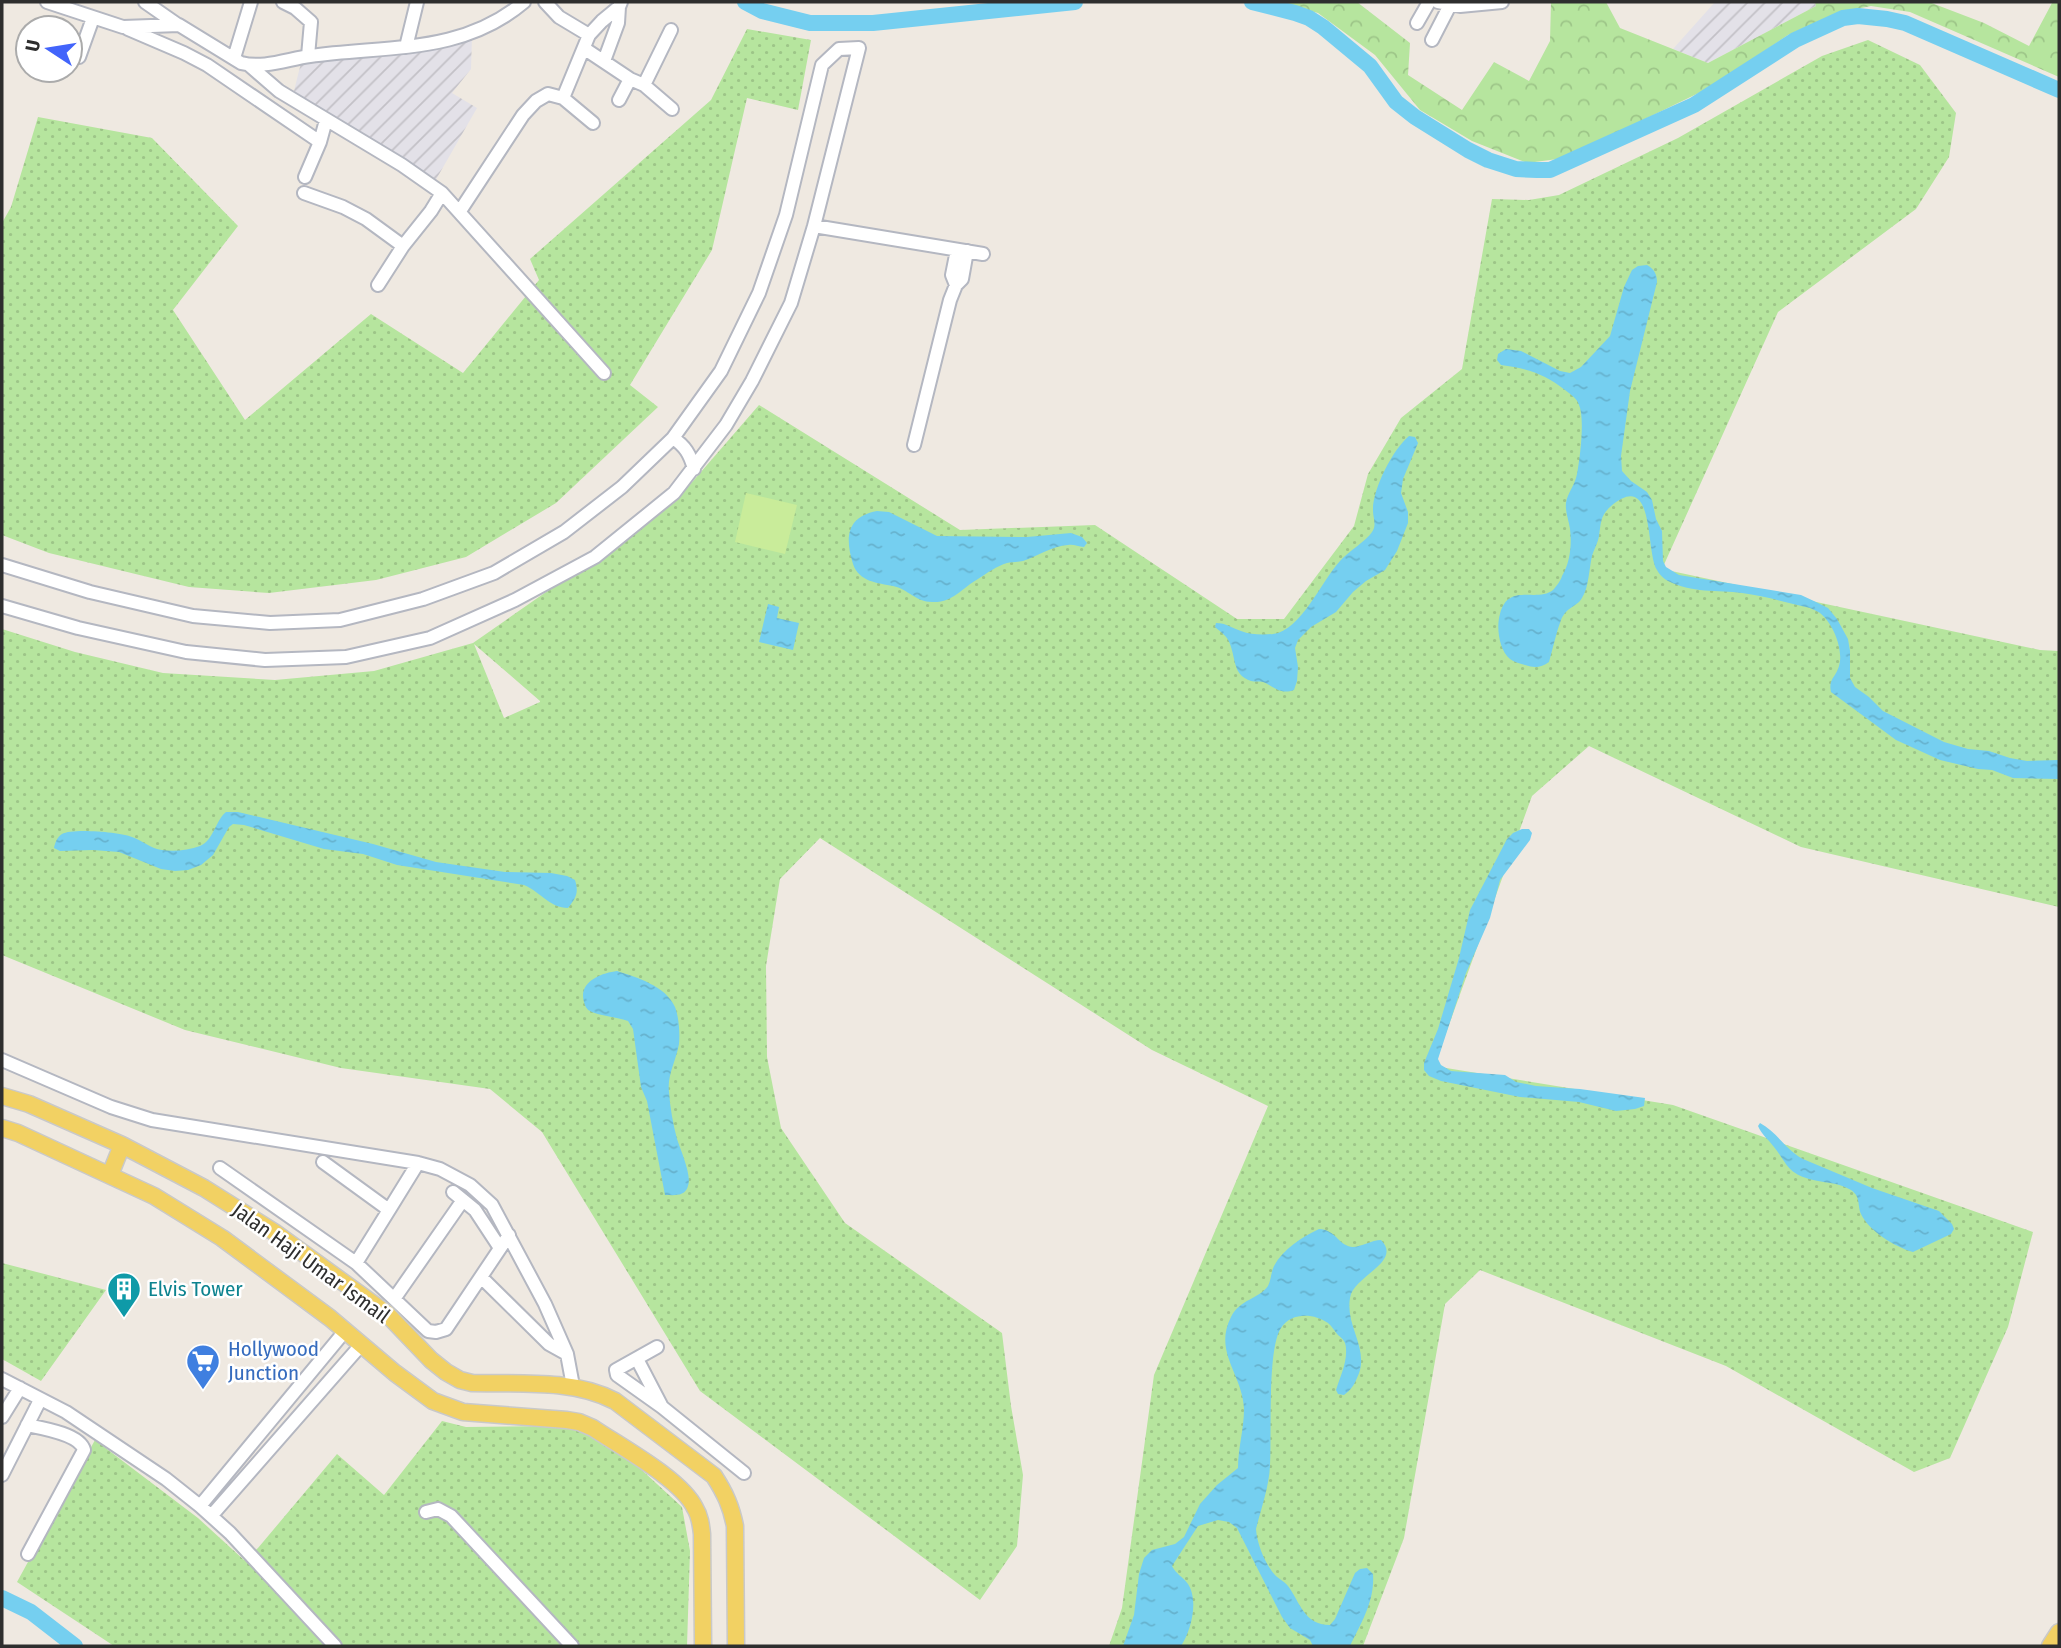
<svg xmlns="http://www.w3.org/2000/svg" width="2061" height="1648" font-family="'Fira Sans Condensed',sans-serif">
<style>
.industrial{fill:url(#industrial-furrows)}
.grass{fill:url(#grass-dots);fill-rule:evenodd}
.forest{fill:url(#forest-crowns)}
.pitch{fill:#c9ec9a}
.water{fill:url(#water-ripples)}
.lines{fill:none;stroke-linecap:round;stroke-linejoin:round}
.river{stroke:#75cff0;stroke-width:16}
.minor-casing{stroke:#b4b7c1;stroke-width:16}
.major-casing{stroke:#c9c9c9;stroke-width:19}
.minor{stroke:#fff;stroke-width:12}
.major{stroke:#f2d163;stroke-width:16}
.labels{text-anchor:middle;stroke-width:5;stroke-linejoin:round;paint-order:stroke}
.street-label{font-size:21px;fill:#2e2e2e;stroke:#fff}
.culture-label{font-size:21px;fill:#0d838f;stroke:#fff;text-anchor:start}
.shop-label{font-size:21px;fill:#366cbe;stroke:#fff;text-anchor:start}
</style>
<defs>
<pattern id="industrial-furrows" width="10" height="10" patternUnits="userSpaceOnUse" patternTransform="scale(1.75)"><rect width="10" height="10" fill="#e3e1e8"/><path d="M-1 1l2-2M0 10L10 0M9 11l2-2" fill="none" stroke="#c3c1c7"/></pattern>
<pattern id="grass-dots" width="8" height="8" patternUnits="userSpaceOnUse" patternTransform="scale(1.75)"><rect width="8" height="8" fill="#b6e59e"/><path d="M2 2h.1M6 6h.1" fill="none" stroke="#9dc588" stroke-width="1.8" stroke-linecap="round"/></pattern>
<pattern id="forest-crowns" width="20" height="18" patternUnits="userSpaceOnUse" patternTransform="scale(1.75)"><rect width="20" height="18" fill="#b6e59e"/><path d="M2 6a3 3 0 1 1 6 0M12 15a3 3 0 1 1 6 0" fill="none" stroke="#9dc588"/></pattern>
<pattern id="water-ripples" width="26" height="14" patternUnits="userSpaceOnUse" patternTransform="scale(1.75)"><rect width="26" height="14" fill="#75cff0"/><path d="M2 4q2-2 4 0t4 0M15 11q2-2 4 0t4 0" fill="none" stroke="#66b2ce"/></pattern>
</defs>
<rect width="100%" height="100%" fill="#efe9e1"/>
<path class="industrial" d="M1715 2H1815L1816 6 1708 63 1673 49Z
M472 37 471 69 452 93 477 108 434 183 362 137 294 91 303 55Z"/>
<path class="grass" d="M747 29 811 40 798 110 747 98 712 250 630 385 658 407 556 503 466 557 376 580 269 593 189 587 49 553 2 535V223L11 207 38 117 152 138 238 226 173 310 245 420 371 314 463 373 539 280 530 259 711 100Z
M1868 40 1920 65 1956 113 1949 157 1916 209 1778 312 1662 569 2040 650 2059 651V907L1801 847 1589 746 1532 796 1434 1066 1673 1105 2033 1232 2008 1327 1950 1458 1914 1472 1726 1366 1480 1270 1445 1304 1404 1538 1363 1646H1109L1122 1608 1154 1375 1268 1106 1152 1050 820 838 780 879 766 966 767 1057 781 1128 845 1223 1002 1333 1011 1406 1023 1475 1017 1546 980 1600 700 1391 542 1132 490 1089 341 1068 185 1030 2 955V629L75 652 163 673 275 680 374 671 473 643 674 503 759 405 960 530 1095 525 1237 619H1284L1354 526 1368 474 1401 418 1462 369 1492 199 1529 200 1559 195 1678 138 1822 56ZM474 644 540 701V702L504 718Z
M2 1263 106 1290 41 1381 2 1359Z
M442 1421 466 1427 561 1426 607 1438 682 1507 690 1551 687 1646H114L17 1582 95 1440 198 1518 244 1560 258 1548 337 1454 384 1495Z"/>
<path class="forest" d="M1277 2H1357L1410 43 1408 75 1462 110 1494 62 1529 81 1550 41 1551 2H1606L1620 28 1708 63 1816 6 1815 2H1929L1984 23 2029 46 2052 3 2059 2V77L1910 12 1871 6 1837 13 1788 35 1713 86 1565 158 1527 163 1472 141 1420 110 1375 55 1318 13Z"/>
<path class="pitch" d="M746 493 797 505 785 554 735 542Z"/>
<path class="water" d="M1647 265C1654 269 1657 274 1657 282L1630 391 1621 456 1622 471 1631 481 1647 492 1652 500 1656 519 1662 531 1663 561 1666 567 1679 575 1801 595 1816 602 1828 608 1837 619 1848 639 1850 651V678L1855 687 1869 697 1883 711 1944 742 1968 749 1989 751 2010 758 2027 761 2059 760V779L2013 778 1992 770 1978 769 1940 760 1896 740 1831 692C1828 679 1836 677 1839 666 1844 650 1833 623 1820 613 1819 612 1812 609 1810 608 1788 603 1765 596 1742 593 1718 590 1691 593 1668 581 1664 579 1659 574 1657 570 1645 551 1656 467 1610 507 1600 516 1601 524 1599 536 1598 543 1594 549 1592 556 1589 569 1589 587 1582 598 1577 607 1567 606 1561 620 1556 633 1553 648 1549 662 1541 668 1534 668 1525 665 1519 663 1514 662 1510 659 1499 650 1496 627 1500 614 1508 582 1537 603 1553 590 1556 587 1561 580 1562 576 1570 563 1572 545 1570 529 1569 521 1565 512 1566 503 1567 494 1575 485 1577 474 1580 458 1585 419 1579 405 1577 398 1570 394 1565 390 1545 374 1526 368 1501 365L1497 360 1498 354 1506 349 1521 351 1560 371 1570 373 1581 367 1610 336 1624 287 1632 270 1638 266Z
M1409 436 1415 437 1418 443 1403 479 1401 493 1408 512V523L1397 551 1385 570 1366 581 1353 592 1336 612 1311 627 1298 640 1295 648 1298 667 1297 681 1294 690C1280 695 1275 687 1263 682 1259 681 1255 682 1251 681 1233 675 1236 660 1230 644 1228 637 1221 632 1215 627L1216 623C1226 623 1232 628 1241 631 1251 635 1263 635 1273 634 1301 631 1322 580 1340 561 1349 551 1366 541 1372 532 1377 525 1373 518 1373 511 1372 490 1393 449 1409 436Z
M877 511 889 512 937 536 1027 537 1071 533 1082 537 1087 543 1084 547C1078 547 1074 544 1068 545 1052 546 1038 556 1023 561 1018 562 1012 562 1007 563 997 566 987 573 978 579 962 588 953 603 932 602 916 602 908 589 893 586 878 583 859 582 853 564 845 538 846 517 877 511Z
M768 604 779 607 777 618 799 623 793 650 759 642Z
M226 812H238L373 844 436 862 505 872 551 873 567 876 575 880C579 893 576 898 568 908 550 908 542 893 524 885L397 865 363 854 324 849 244 825 233 824 229 827 213 855 201 865 188 870 175 871 161 869 119 852 93 850 60 851 54 848C55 843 57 837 62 834 72 828 120 832 132 837 142 840 151 849 162 850 174 852 189 850 200 846 214 840 215 821 226 812Z
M1522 829H1529L1532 833 1530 840 1500 880 1490 918 1466 973 1438 1059 1441 1065 1451 1071 1505 1075 1516 1082 1536 1086 1580 1089 1645 1098 1644 1106 1635 1109 1616 1111 1579 1102 1520 1097 1441 1081 1429 1076 1424 1070V1063L1438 1029 1459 958 1470 910 1507 839 1513 833Z
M617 971C636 977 666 986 675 1007 679 1017 680 1034 679 1044 676 1061 667 1075 669 1092 670 1107 673 1124 677 1139 681 1151 692 1176 688 1186 685 1197 674 1195 665 1195L647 1101 641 1087 633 1029 628 1021C617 1017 599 1016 590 1011 586 1009 585 1005 584 1002 578 982 601 973 617 971Z
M1760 1123C1777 1132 1786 1150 1803 1159L1872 1188 1939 1211 1952 1224 1954 1229 1951 1234 1913 1252C1895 1247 1869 1231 1861 1214 1857 1204 1861 1197 1851 1190 1838 1182 1823 1183 1809 1179 1787 1173 1786 1162 1774 1147 1768 1139 1762 1135 1758 1126Z
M1319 1229C1335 1230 1336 1241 1348 1246 1357 1250 1370 1240 1381 1240 1403 1262 1353 1276 1350 1298 1345 1327 1371 1350 1357 1378 1354 1385 1351 1390 1344 1395L1338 1394 1336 1390C1340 1377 1347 1363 1346 1349 1346 1342 1343 1339 1338 1335 1335 1332 1332 1326 1328 1323 1314 1313 1291 1312 1281 1328 1267 1349 1272 1437 1270 1466 1269 1487 1261 1509 1256 1529 1257 1544 1265 1564 1275 1575 1279 1579 1284 1581 1288 1586 1300 1602 1304 1625 1330 1625L1335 1619 1355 1573 1360 1569 1367 1568 1373 1574C1375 1601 1361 1623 1350 1646H1313L1310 1640 1290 1628 1282 1617 1237 1528 1229 1522 1218 1520 1198 1526 1172 1566C1176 1574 1183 1577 1188 1584 1199 1601 1191 1631 1181 1646H1123L1134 1615 1139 1574 1144 1558 1152 1550 1175 1544 1184 1537 1200 1504 1217 1485 1238 1468C1238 1448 1244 1429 1244 1409 1243 1375 1213 1352 1231 1317 1240 1299 1259 1299 1268 1286 1271 1280 1271 1272 1274 1266 1283 1249 1302 1237 1319 1229Z"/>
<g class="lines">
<path class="river" d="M745 2 762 11 810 23H873L1075 2
M1252 2 1295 13 1309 18 1323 27 1370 66 1396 102 1415 117 1468 150 1488 160 1516 169 1537 170H1550L1694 105 1795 40 1843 18 1858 16 1887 19 1905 23 2059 90
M2 1598 31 1612 75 1646"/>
<g class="minor-casing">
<path id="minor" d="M47 2 123 27 179 25 241 63C263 69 288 59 310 56 387 45 461 55 524 2
M145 2 178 25
M283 2 295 8 311 22 308 56
M545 2 559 17 589 35
M1438 2 1460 6 1502 2
M1417 23 1429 2
M128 29 184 53 207 65 320 142
M1432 40 1450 5
M406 47 417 2
M585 49 630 79 644 85 672 109
M79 57 93 18
M234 58 251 2
M604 61 618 23 619 7
M249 65 279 91 402 165 442 193 604 373
M644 85 671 30
M563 98 589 35 602 21 619 7 621 2
M619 100 630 79
M305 177 320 142 326 120
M304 193 343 207 366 219 403 246
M460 211 523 115 536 101 548 94 563 98 593 123
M814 226 983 254
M378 285 403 246 431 211 442 193
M956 285 952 275 957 250
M673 438C685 446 690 454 694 469
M914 445 950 300 956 285 962 279 967 251
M2 565 90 592 193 616 270 623 340 620 423 599 494 573 564 532 622 487 673 438 721 371 759 293 786 215 822 65 839 49 859 48 814 226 791 303 752 381 726 425 674 493 595 557 515 600 430 638 346 657 265 660 186 652 78 628 2 606
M2 1060 111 1107 152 1120 418 1163 440 1169 470 1185 492 1205 545 1304 567 1354 573 1386
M323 1162 389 1210 356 1263
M220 1168 356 1263 428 1331 436 1332 446 1329 509 1235
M453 1192 475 1210 500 1248
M389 1210 418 1163
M481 1277 549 1344 567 1354
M394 1299 463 1200
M657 1347 616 1370 617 1375 662 1407 744 1473
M637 1359 661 1405
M2 1379 66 1412 166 1479 200 1506 230 1533 335 1646
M2 1417 20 1388
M27 1425C42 1428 80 1434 84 1450L28 1554
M2 1475 40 1400
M200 1506 345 1331
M426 1512 438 1509 451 1516 572 1646
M212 1515 361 1345"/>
</g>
<g class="major-casing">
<path id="major" d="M2 1096 29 1104 122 1145 204 1188 274 1232 387 1314 431 1360 446 1372 460 1380 472 1383C519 1384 573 1379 615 1401L714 1476C725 1493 731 1506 735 1526L736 1646
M2 1128 18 1133 154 1196 222 1238 330 1318 395 1373 433 1401 463 1412 567 1420 579 1422 593 1428C621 1447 681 1479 695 1508 700 1516 701 1525 702 1534L703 1646
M110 1175 122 1145
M2050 1646 2059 1632"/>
</g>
<use href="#minor" class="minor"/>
<use href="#major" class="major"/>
</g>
<defs>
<g id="building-pin" transform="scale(1.75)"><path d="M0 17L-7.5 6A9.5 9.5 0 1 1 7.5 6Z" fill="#0f9aa8" stroke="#fff"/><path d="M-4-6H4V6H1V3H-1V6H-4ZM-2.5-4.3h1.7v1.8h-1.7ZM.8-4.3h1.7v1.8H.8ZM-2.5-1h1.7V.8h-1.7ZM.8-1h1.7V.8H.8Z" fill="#fff"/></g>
<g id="supermarket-pin" transform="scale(1.75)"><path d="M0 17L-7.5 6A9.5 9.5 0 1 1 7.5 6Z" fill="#3f7fe0" stroke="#fff"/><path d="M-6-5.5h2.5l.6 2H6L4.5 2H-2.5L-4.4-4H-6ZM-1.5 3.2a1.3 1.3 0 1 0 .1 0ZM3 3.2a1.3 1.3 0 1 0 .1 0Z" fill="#fff"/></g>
</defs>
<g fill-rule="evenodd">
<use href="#building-pin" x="124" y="1289"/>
<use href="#supermarket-pin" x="203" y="1361"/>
</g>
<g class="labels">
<g class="street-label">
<text transform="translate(311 1263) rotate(36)" y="7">Jalan Haji Umar Ismail</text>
</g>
<g class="culture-label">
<text x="148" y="1296">Elvis Tower</text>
</g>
<g class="shop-label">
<text x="228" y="1356">Hollywood<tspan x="228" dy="24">Junction</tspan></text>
</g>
</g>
<rect width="2061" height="1648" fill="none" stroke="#2e2e2e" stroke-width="7"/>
<g transform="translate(49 49) rotate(282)"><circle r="33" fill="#ffffff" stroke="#ababab" stroke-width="2"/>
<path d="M0-5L12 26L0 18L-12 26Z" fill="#4264fb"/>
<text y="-10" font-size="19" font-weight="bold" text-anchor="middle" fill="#2e2e2e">U</text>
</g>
</svg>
